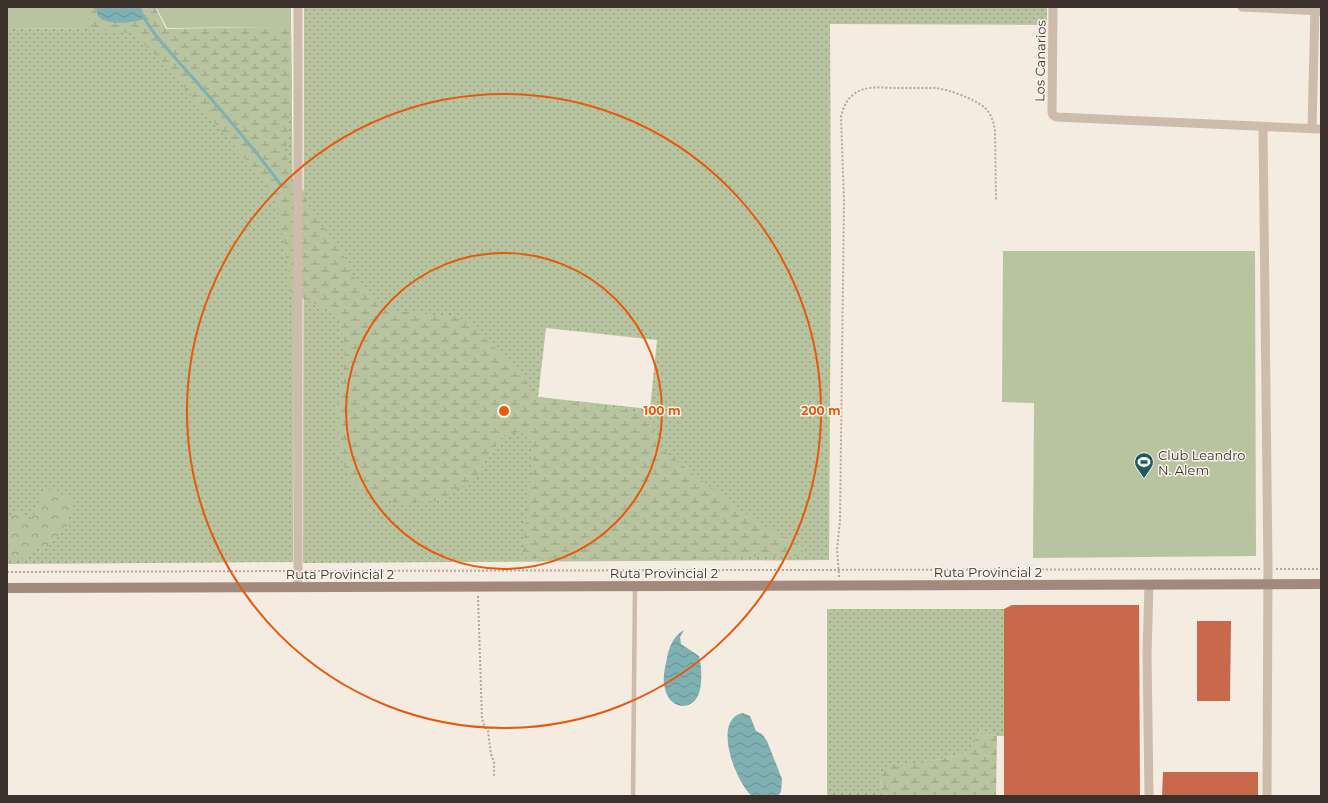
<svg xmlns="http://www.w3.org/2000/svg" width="1328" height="803" font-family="Montserrat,sans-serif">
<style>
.grass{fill:url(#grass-dots);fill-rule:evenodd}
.forest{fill:url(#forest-crowns)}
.wetland{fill:url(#wetland-marsh)}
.garden{fill:#b8c4a0}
.water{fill:url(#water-waves)}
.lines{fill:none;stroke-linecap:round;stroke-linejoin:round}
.stream{stroke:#7fb0b2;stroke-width:3}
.building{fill:#c8694b}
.path{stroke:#b9a596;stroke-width:2;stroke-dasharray:2 2;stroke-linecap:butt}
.service{stroke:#cdbbac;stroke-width:4.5}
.minor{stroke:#cdbbac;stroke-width:9}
.secondary{stroke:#a18a7d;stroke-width:10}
.ring{fill:none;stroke:#e8590c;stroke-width:2}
.labels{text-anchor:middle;stroke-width:3;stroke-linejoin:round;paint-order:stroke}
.street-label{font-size:13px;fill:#3b302b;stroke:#fbf5ee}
.poi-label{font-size:13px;fill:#3b302b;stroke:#fbf5ee;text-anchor:start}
.centre{fill:#e8590c;stroke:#fbf5ee;stroke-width:2}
.ring-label{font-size:12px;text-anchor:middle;font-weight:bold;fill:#e8590c;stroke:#fbf5ee;stroke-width:3;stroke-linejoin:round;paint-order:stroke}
</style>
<defs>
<pattern id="grass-dots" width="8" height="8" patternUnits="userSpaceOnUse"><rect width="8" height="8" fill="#b8c4a0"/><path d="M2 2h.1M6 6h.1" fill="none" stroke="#97a083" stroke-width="1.8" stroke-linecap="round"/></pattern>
<pattern id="forest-crowns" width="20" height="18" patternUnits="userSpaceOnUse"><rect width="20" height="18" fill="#b8c4a0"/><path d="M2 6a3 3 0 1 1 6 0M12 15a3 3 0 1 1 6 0" fill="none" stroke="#97a083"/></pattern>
<pattern id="wetland-marsh" width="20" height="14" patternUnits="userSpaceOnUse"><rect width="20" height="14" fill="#b8c4a0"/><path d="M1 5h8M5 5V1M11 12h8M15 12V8" fill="none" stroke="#97a083"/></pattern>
<pattern id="water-waves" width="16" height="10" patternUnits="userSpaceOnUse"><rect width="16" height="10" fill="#7fb0b2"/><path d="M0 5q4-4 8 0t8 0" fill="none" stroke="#699091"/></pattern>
</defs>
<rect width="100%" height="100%" fill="#f4ebe1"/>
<path class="grass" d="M88 7H155L166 29 291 27 294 299 293 562 7 564V28L87 29Z
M304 7H1047V25L830 24 831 244 829 560 303 563ZM546 328 657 340 650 409 538 397Z
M827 609H1004V736H997L980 732 968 753 932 761 880 780 883 796H827Z"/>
<path class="forest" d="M50 490 66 496 73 504 67 526 47 547 35 550 29 556 13 561 7 559 8 519 17 511 23 514 26 519H31C37 510 40 510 39 498Z"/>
<path class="wetland" d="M87 7H155L166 29 291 27 292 89 288 134 285 151 293 179 304 191 311 213 340 248 352 275 385 309 457 318 470 324 519 372 538 397 646 414 651 424 658 446 736 507 765 527 803 547 802 556 668 559 522 558 533 451 529 437 519 432 506 435 491 451 476 478 438 501 399 503 374 498 352 483 338 453 337 406 342 384 345 349 338 315 291 293 284 240 280 226 277 204 265 182 162 61 132 33 88 29Z
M980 732 997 736 996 796H883L880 780 884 768 932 761 967 753Z"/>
<path class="garden" d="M7 7H88V29L7 28Z
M156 7H291V27L167 28Z
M1003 251H1255L1256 556 1033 558 1034 403 1002 402Z"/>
<path class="water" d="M96 7H139L144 19C131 23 108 26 98 16Z
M684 630 680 637 681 644 699 656C702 666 703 691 696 699 685 713 668 704 665 689 662 678 665 668 667 658 669 647 674 635 684 630Z
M743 713 750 716 756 731 762 734 767 741 782 779 781 792 778 796H752C736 783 711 719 743 713Z"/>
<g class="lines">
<path class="stream" d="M139 7C147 30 176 58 192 77 223 112 253 147 281 185"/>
</g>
<path class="building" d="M1012 605H1139L1140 796H1004V609Z
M1197 621H1231L1230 701H1197Z
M1163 772H1258V796H1162Z"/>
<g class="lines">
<path class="path" d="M1276 569H1321
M306 571 1260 569
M7 572 290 571
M839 577 837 549 840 521 844 201 841 117C843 108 846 100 854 94 865 85 883 88 896 88 909 88 922 88 935 88 948 89 974 99 984 107 991 113 994 122 995 131L996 201
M478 596 482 719 484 725 488 731 491 754 494 762V776"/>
<path class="service" d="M633 796 635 586"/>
<path class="minor" d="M1053 7 1052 112 1053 115 1056 117 1321 129
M1242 7 1320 11
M1263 127 1268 569 1267 796
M1312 129 1315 7
M1149 585 1147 654 1149 796
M298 587V7"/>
<path class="secondary" d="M7 588 1321 584"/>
</g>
<g class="ring">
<circle cx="504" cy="411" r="158"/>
<circle cx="504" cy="411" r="317"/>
</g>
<defs>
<g id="stadium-pin" transform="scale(1)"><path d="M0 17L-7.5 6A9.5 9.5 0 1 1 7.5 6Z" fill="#1f5a5e" stroke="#fbf5ee"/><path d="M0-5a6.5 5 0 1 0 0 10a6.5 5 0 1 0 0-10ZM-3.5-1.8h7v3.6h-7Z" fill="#fff"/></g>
</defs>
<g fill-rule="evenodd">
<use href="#stadium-pin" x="1144" y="462"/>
</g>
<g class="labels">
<g class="street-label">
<text transform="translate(1040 61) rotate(-89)" y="5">Los Canarios</text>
<text x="988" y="577">Ruta Provincial 2</text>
<text x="664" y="578">Ruta Provincial 2</text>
<text x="340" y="579">Ruta Provincial 2</text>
</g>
<g class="poi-label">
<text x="1158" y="460">Club Leandro<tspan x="1158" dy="15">N. Alem</tspan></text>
</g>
</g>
<circle cx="504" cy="411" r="6" class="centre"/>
<g class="ring-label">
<text x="662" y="415">100 m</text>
<text x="821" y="415">200 m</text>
</g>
<rect width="1328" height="803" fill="none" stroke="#3b302b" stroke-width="16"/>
</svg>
